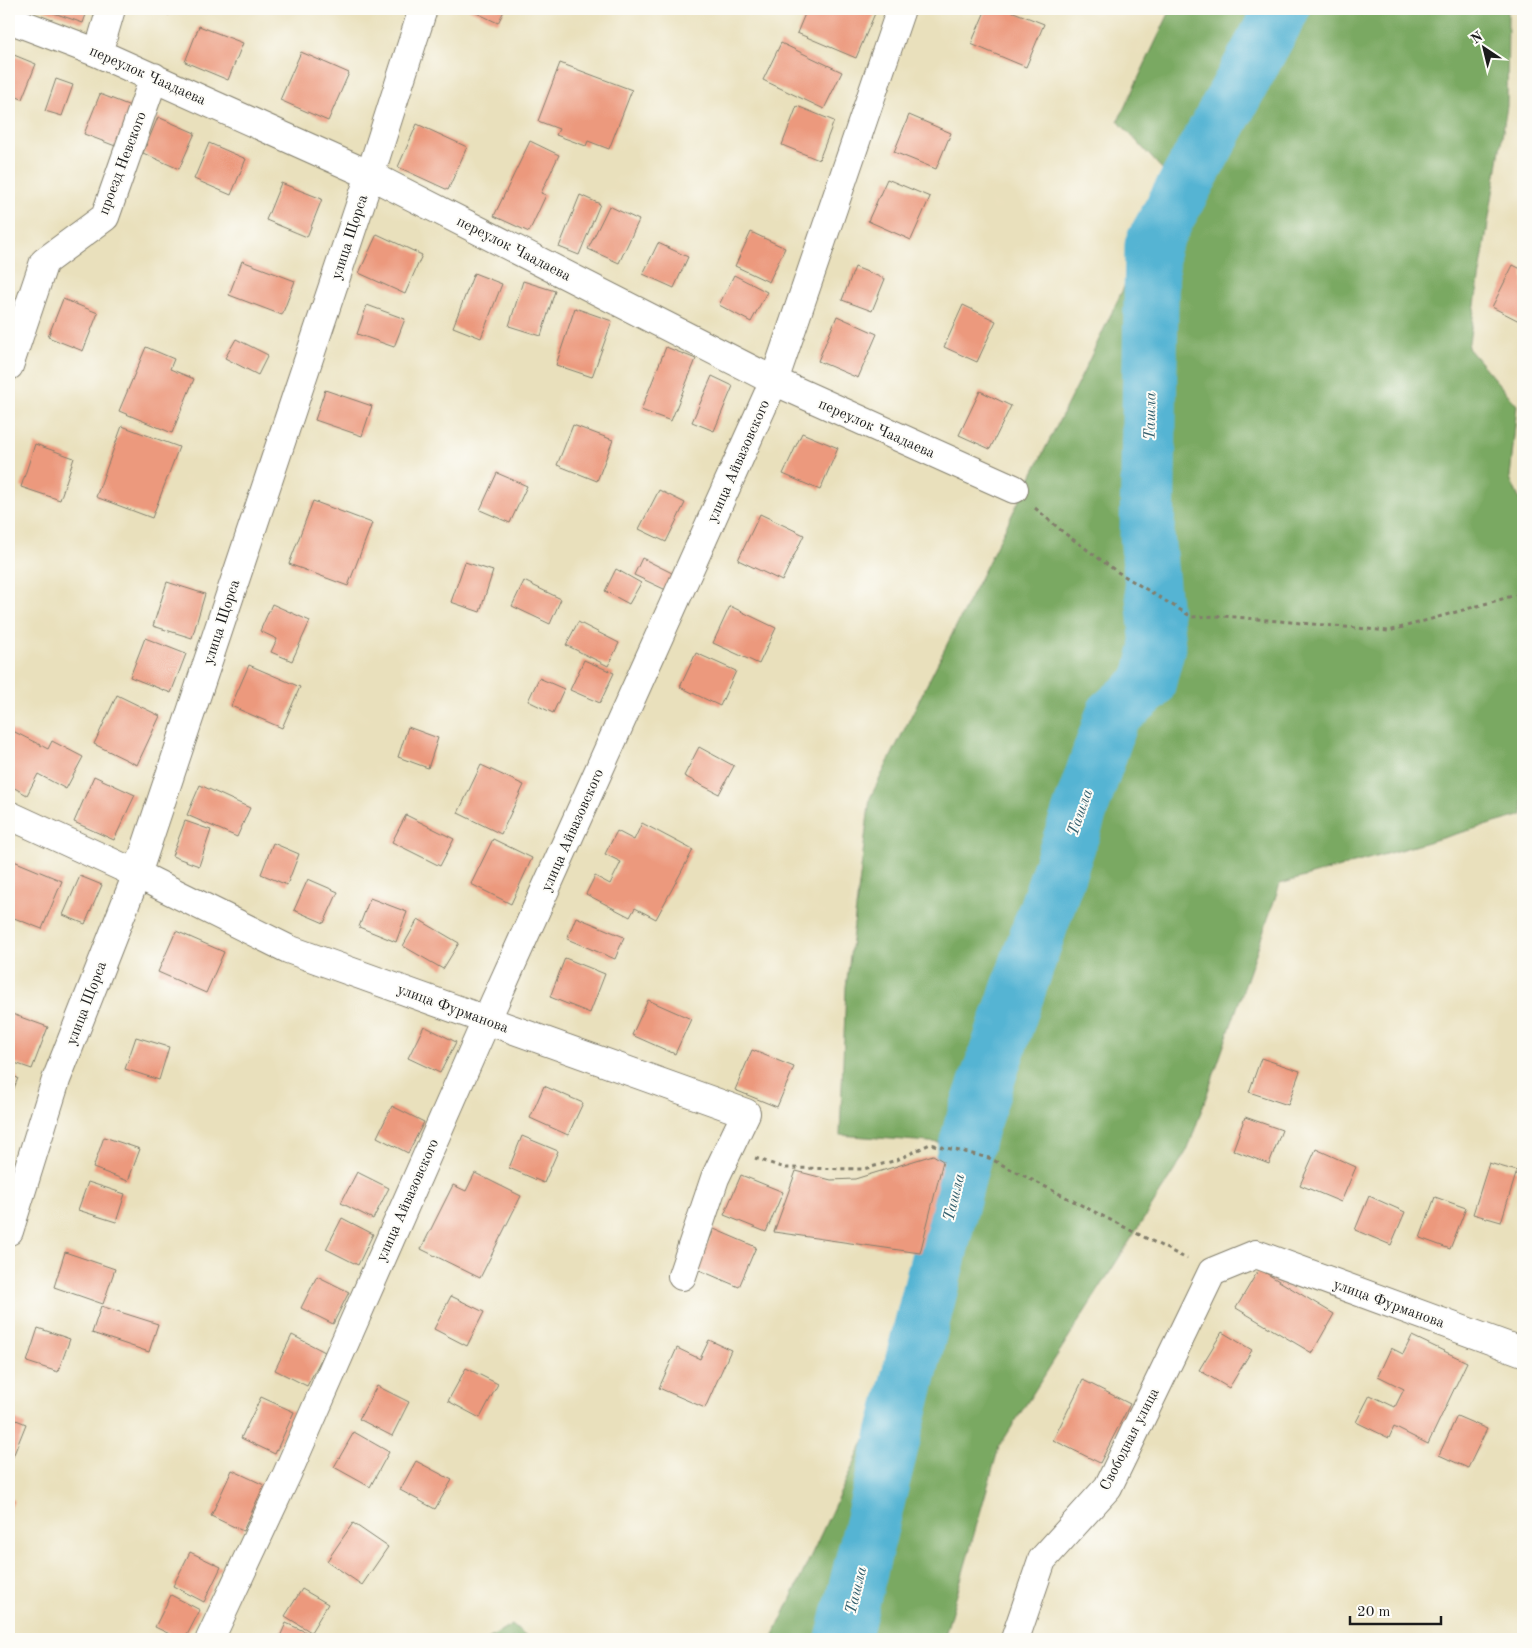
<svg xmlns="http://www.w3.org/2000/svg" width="1532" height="1648" font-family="'Old Standard TT',serif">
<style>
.forest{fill:#7aa962;stroke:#4b623f}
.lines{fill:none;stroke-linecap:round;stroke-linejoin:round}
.river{stroke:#54b4d3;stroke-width:55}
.building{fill:#ec997d}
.minor-casing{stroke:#827e6c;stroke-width:30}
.path{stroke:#827e6c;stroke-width:3;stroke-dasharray:4 4;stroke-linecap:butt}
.minor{stroke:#fff;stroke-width:28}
.labels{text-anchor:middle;stroke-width:4;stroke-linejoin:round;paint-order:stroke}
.street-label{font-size:15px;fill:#1c1c1c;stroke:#fdfcf7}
.water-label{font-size:16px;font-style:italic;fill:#35606e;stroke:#fdfcf7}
</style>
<rect width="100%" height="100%" fill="#fdfcf7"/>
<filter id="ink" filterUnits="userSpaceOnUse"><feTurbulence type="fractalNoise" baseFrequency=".02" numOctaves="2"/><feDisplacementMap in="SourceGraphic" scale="10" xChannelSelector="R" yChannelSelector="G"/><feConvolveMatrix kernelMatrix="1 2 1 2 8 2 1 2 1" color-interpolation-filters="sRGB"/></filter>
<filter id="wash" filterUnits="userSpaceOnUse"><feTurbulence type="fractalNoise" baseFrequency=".0096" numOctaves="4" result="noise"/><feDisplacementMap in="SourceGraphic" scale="20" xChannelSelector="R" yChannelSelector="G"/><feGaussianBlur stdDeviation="1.12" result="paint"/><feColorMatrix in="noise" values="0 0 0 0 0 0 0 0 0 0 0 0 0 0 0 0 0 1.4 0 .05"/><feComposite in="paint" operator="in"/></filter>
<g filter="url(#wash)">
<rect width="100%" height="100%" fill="#e9e0bc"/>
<path class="forest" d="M1171 9H1508L1507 106 1468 348 1517 405 1510 478 1523 507V815L1280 884 1188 1149 999 1447 944 1639H772L934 1292 980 1146 840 1135 846 987 870 798 1081 377 1174 182 1118 121Z
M512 1625 529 1639H488Z"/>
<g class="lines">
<path class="river" d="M843 1639 971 1127 1113 715 1148 685 1158 646 1147 535 1152 245 1282 9"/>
</g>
<g id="blocks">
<path class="building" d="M42 9H88L83 23Z
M152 9H171L169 15Z
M468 9H505L498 23Z
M807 9 876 11 856 58 797 33Z
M986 9H1006L1044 24 1026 67 971 44Z
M199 26 243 43 228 80 185 62Z
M781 43 842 72 824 109 763 80Z
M301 52 349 73 328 121 280 100Z
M9 53 36 64 22 99 9 94Z
M560 63 632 90 609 149 588 141 586 146 556 135 559 129 538 121Z
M56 79 73 85 62 116 45 111Z
M100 94 133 107 118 147 84 134Z
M797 106 834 121 819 160 782 145Z
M909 115 951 133 936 169 894 152Z
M158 117 195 133 179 169 143 153Z
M417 124 467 147 448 190 398 167Z
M530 141 559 155 541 193 546 195 529 232 494 216Z
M209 143 246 159 231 195 194 179Z
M887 179 930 197 911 240 868 221Z
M281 183 322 199 307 237 266 220Z
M580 195 600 204 579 255 559 247Z
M609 206 639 220 619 263 588 249Z
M751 232 785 248 769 282 735 266Z
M377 234 422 255 405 294 359 273Z
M658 243 688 257 674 288 643 274Z
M242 261 295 281 282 315 229 295Z
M1513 265 1523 270V323L1492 307Z
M855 267 885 279 872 311 842 300Z
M474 273 502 284 481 338 453 327Z
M734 275 767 292 751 322 719 305Z
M523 281 555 291 541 336 509 326Z
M63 299 98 313 83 351 48 337Z
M367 305 405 319 394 347 357 334Z
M963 305 996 321 977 362 944 347Z
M575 308 612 321 592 377 556 365Z
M837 316 877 334 858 378 818 361Z
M236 339 268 355 258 375 225 358Z
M146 347 174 359 170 369 194 379 172 433 119 411Z
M666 347 696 359 671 421 641 410Z
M712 376 733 386 714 431 692 422Z
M325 390 372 406 362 436 315 420Z
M980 391 1011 406 990 449 959 435Z
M573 425 613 440 597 481 557 465Z
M122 426 179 447 152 518 96 497Z
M802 433 838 448 820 490 783 474Z
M35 444 74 458 60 500 21 487Z
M497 473 527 486 510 523 480 510Z
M659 490 685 503 666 542 639 529Z
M313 501 372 523 348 586 289 564Z
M760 514 804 535 782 581 738 560Z
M642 558 674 574 666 590 634 575Z
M465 562 493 571 480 612 451 602Z
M616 569 641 583 629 604 605 591Z
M524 581 561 599 550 624 512 606Z
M167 582 205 594 192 638 153 626Z
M272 604 310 621 292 661 271 652 277 639 260 631Z
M730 606 776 628 759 664 713 643Z
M578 622 619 643 608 666 566 645Z
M145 638 186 654 171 693 130 677Z
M696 653 736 671 720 706 680 687Z
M584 660 614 673 600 703 570 690Z
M249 665 300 687 282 728 231 706Z
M539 678 564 689 553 713 528 701Z
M117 695 160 716 137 765 94 744Z
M408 727 438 738 428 768 398 757Z
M9 729 48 749 52 741 83 757 66 789 38 774 27 795 9 785Z
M699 747 734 766 719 794 684 776Z
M481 765 524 785 501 834 458 813Z
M94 776 135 795 114 840 74 822Z
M200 785 250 808 237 837 187 815Z
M406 815 454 839 440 866 392 842Z
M185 821 211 830 199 866 172 856Z
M642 823 693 850 656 919 635 908 630 917 586 894 595 876 610 884 621 862 605 854 617 831 634 840Z
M493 839 532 858 511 904 471 884Z
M273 843 299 854 287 885 261 874Z
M9 859 62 881 42 929 9 916Z
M80 876 102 885 85 924 63 915Z
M308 879 338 892 324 923 294 910Z
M370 898 407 912 396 942 359 927Z
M576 917 624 937 615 959 567 939Z
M418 919 459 943 443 969 403 946Z
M176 931 224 952 206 993 158 972Z
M565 958 605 974 590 1013 550 997Z
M648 1000 691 1019 675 1054 632 1035Z
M12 1014 48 1027 32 1069 9 1061V1024Z
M424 1026 456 1042 440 1073 408 1058Z
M136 1037 169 1047 159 1080 125 1069Z
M752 1050 794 1067 777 1107 735 1090Z
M1261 1058 1300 1071 1288 1105 1249 1092Z
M9 1075 18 1078 9 1101Z
M544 1086 583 1103 568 1135 530 1118Z
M392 1106 424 1122 408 1153 377 1137Z
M1245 1117 1282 1130 1269 1164 1233 1150Z
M522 1136 558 1151 544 1183 509 1168Z
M104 1137 140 1149 128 1181 93 1168Z
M1316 1149 1356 1167 1341 1202 1300 1185Z
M933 1155 943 1161 920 1253 774 1232 796 1171 831 1180 855 1179Z
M1489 1163 1517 1171 1501 1222 1473 1214Z
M357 1172 389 1188 373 1219 341 1203Z
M475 1173 521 1196 480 1278 421 1249 453 1185 466 1191Z
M741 1175 783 1192 766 1232 724 1215Z
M88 1182 125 1194 116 1222 78 1210Z
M1369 1196 1405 1212 1391 1245 1355 1230Z
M1435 1197 1466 1208 1450 1249 1420 1238Z
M342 1218 373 1234 358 1265 326 1249Z
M714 1229 756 1247 739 1287 697 1269Z
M65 1252 115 1269 103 1304 54 1287Z
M1259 1269 1334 1314 1312 1353 1236 1308Z
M317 1276 349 1292 333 1324 301 1308Z
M451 1296 484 1312 467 1346 434 1329Z
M101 1306 158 1324 149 1352 92 1333Z
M38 1328 70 1339 58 1372 27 1362Z
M1222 1332 1252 1350 1229 1388 1199 1370Z
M292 1335 325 1352 307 1386 275 1370Z
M1412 1336 1467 1362 1428 1444 1394 1427 1389 1438 1356 1422 1370 1395 1395 1407 1404 1389 1378 1376 1391 1348 1403 1354Z
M709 1340 731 1350 705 1408 659 1388 677 1348 700 1359Z
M466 1368 498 1384 480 1418 448 1401Z
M1083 1380 1130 1404 1100 1463 1053 1440Z
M377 1386 409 1402 392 1436 359 1419Z
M261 1397 294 1412 275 1454 241 1438Z
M1457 1416 1487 1429 1468 1468 1439 1455Z
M9 1417 26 1424 12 1459 9 1458Z
M354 1432 389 1452 370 1487 334 1467Z
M416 1461 452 1480 435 1509 400 1490Z
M232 1470 264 1485 243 1531 211 1516Z
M9 1498 14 1500 9 1513Z
M353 1523 388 1547 362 1585 327 1561Z
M190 1552 221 1567 204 1602 173 1586Z
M302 1589 328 1604 311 1632 285 1616Z
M171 1595 200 1610 185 1639H180L155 1627Z
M286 1623 315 1636 314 1639H279Z"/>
</g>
</g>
<g filter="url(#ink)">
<use href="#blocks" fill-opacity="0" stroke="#827e6c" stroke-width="1"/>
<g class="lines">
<g class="minor-casing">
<path id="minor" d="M9 19 98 53 370 175 774 381 1014 489
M98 53 111 9
M9 366 44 262 105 217 154 77
M9 815 137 874 288 949 746 1113 715 1178 682 1276
M9 1231 56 1080 137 874 370 175 423 9
M210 1639 287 1474 487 1019 774 381 901 9
M1015 1639 1042 1560 1108 1487 1212 1272 1256 1254 1523 1352"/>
</g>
<path class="path" d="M1035 508 1063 532 1116 571 1192 617 1224 616 1389 631 1523 593
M755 1158 785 1168 864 1169 897 1160 930 1144 989 1158 1187 1259"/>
<use href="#minor" class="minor"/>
</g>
</g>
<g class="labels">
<g class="street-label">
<text transform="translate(148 75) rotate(24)" y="5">переулок Чаадаева</text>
<text transform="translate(122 163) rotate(-69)" y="5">проезд Невского</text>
<text transform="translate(349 237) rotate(-72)" y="5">улица Щорса</text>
<text transform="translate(514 248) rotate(27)" y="5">переулок Чаадаева</text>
<text transform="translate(877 428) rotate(24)" y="5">переулок Чаадаева</text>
<text transform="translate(738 461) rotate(-66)" y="5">улица Айвазовского</text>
<text transform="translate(221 622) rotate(-72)" y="5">улица Щорса</text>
<text transform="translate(572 830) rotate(-66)" y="5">улица Айвазовского</text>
<text transform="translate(86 1003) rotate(-69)" y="5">улица Щорса</text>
<text transform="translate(453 1008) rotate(20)" y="5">улица Фурманова</text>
<text transform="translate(407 1200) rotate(-66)" y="5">улица Айвазовского</text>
<text transform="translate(1389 1303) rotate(20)" y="5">улица Фурманова</text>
<text transform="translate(1129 1439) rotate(-63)" y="5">Свободная улица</text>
</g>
<g class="water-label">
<text transform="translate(1149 416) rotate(-89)" y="6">Ташла</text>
<text transform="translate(1079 812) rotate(-71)" y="6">Ташла</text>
<text transform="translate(953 1197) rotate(-76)" y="6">Ташла</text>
<text transform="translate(855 1590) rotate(-76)" y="6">Ташла</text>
</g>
</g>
<rect width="1532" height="1648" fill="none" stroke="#fdfcf7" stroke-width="30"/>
<g transform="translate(1484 48) rotate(325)" stroke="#fdfcf7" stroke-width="4" paint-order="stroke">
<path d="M0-4L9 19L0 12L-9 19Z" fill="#1c1c1c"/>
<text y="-8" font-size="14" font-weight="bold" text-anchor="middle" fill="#1c1c1c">N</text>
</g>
<path d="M1350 1616v8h91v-8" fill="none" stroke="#1c1c1c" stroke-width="2.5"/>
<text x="1357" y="1616" font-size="15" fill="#1c1c1c" stroke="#fdfcf7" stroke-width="4" paint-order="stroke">20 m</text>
</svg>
